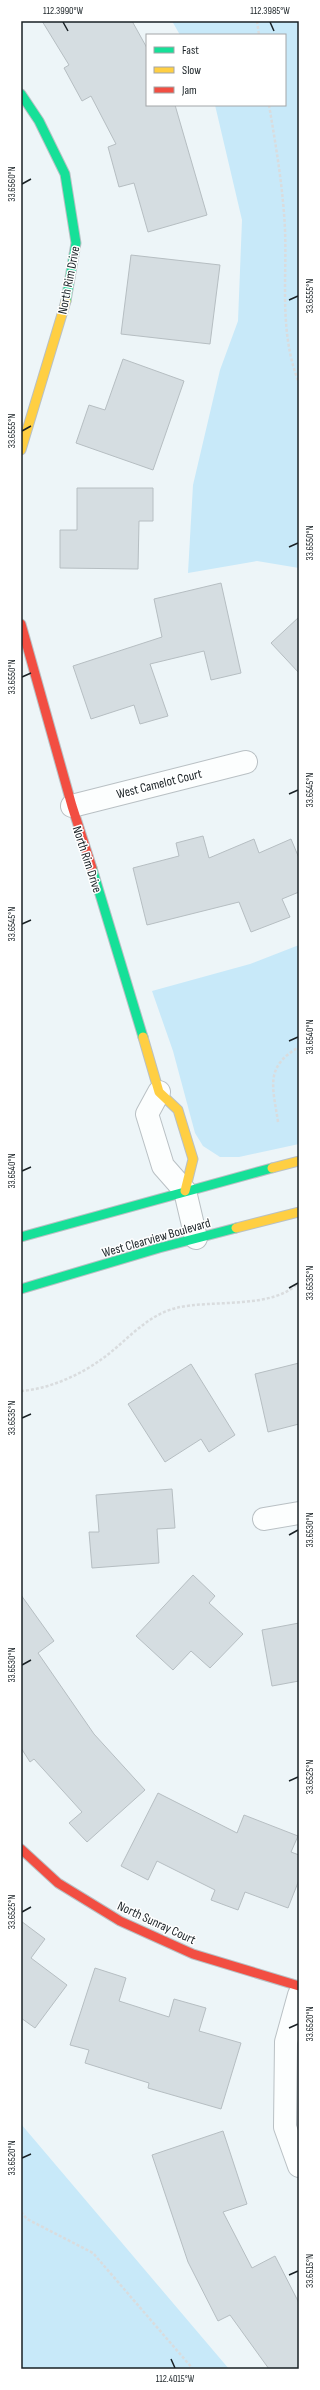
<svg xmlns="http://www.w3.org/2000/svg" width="320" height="2390" font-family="'Sofia Sans Condensed',sans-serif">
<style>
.green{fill:#c8e9f9}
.building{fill:#d5dde1;stroke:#b6bec2}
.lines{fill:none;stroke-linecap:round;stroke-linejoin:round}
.street-casing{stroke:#b9c0c4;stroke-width:24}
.fast-casing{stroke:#b9c0c4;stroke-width:11}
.slow-casing{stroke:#b9c0c4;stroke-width:11}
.jam-casing{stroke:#b9c0c4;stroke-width:11}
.path{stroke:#d9dcde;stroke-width:2.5;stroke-dasharray:3 2;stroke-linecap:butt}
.street{stroke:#fcfefe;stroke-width:22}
.fast{stroke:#16e098;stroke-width:9}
.slow{stroke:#ffcf43;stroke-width:9}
.jam{stroke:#f24e42;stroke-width:9}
.slow-bridge-casing{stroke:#b9c0c4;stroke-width:11;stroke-linecap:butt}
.slow-bridge{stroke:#ffcf43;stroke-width:9}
.ticks{fill:none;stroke:#192125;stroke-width:1.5}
.labels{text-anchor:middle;stroke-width:3;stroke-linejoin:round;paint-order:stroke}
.street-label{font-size:13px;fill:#192125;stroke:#fff}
.neatline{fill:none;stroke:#192125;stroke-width:1.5}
.ticks-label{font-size:10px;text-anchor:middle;fill:#192125}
</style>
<rect width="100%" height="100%" fill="#edf5f8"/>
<path class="green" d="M172 21H299V568L257 561 188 573 193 485 220 370 238 321 242 220 215 105H285V35H180Z
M299 945V1144L239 1157H220L203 1146 195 1133 173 1051 152 991 250 964Z
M21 2124 229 2369H21Z"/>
<path class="building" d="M42 21H132L147 48V105H175L207 215 148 232 134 183 119 187 108 147 116 144 91 96 82 101 64 68 69 65Z
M131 255 220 265 210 344 121 334Z
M123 359 184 381 153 470 76 443 89 405 105 410Z
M77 488H153V521H139L138 569 60 568V530H77Z
M221 583 241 673 211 680 204 651 150 664 168 716 140 724 134 705 91 719 73 666 162 637 154 599Z
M299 617V673L271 643Z
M203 836 209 858 254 839 259 853 291 839 299 858V892L282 899 290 917 251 932 239 902 147 925 133 868 179 856 176 843Z
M299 1363V1424L268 1432 255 1374Z
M191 1364 235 1435 209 1452 201 1439 165 1462 128 1404Z
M172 1489 175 1528 157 1529 159 1563 92 1568 89 1532H99L96 1495Z
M193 1575 215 1596 209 1603 243 1634 210 1668 191 1651 173 1670 136 1636Z
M21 1595 54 1641 38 1653 94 1734 145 1790 87 1842 69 1823 82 1812 34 1759 30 1762 21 1748Z
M299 1623V1681L272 1686 262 1630Z
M158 1793 237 1833 244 1815 298 1836 291 1852 299 1855V1880L288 1908 245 1892 238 1910 211 1900 215 1890 157 1861 148 1880 121 1866Z
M21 1921 45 1939 31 1958 67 1985 35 2028 21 2018Z
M95 1968 126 1978 119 2001 169 2017 174 1999 206 2008 199 2031 241 2043 221 2109 148 2088 149 2083 85 2063 89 2050 70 2045Z
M223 2131 247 2204 223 2212 252 2268 275 2256 299 2303V2369H269L230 2315 218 2321 188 2262 152 2155Z"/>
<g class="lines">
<g class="street-casing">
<path id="street" d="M72 806 246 762
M159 1092 147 1114 163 1166 185 1191 196 1238
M264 1519 299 1513
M299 1995 286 2042 285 2127 299 2166"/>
</g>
<g class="fast-casing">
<path id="fast" d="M21 94 39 121 65 174 76 243 66 301
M92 868 143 1037
M21 1237 272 1168
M21 1289 159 1248 236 1228"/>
</g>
<g class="slow-casing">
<path id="slow" d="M21 450 66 301
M143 1037 159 1092 178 1110 193 1159 185 1191
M236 1228 299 1212"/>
</g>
<g class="jam-casing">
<path id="jam" d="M21 624 72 806 92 868
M21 1849 58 1883 120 1921 193 1954 299 1986"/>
</g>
<path class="path" d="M257 21 259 35
M269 105C276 146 283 188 285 229 287 282 279 333 299 383
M278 1122C273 1087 264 1067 299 1047
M21 1391C49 1389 80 1375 102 1359 127 1341 145 1316 176 1308 211 1299 274 1310 299 1282
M21 2212 27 2219 93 2253 193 2369"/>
<use href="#street" class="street"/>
<use href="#fast" class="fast"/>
<use href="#slow" class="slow"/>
<use href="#jam" class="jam"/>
<g class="slow-bridge-casing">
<path id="slow-bridge" d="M272 1168 299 1161"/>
</g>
<use href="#slow-bridge" class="slow-bridge"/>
</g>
<path class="ticks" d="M63 22 68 31M270 22 274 31M22 184 31 179M289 300 298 296M22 431 31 426M289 547 298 543M22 677 31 673M289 794 298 790M22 924 31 920M289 1041 298 1037M22 1171 31 1167M289 1288 298 1283M22 1418 31 1414M289 1535 298 1530M22 1665 31 1660M289 1781 298 1777M22 1912 31 1907M289 2028 298 2024M22 2158 31 2154M289 2275 298 2271M171 2359 175 2368"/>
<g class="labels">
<g class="street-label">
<text transform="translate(68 280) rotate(-79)" y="5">North Rim Drive</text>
<text transform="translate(159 783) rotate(-14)" y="5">West Camelot Court</text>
<text transform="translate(88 859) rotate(72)" y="5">North Rim Drive</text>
<text transform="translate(156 1237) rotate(-16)" y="5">West Clearview Boulevard</text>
<text transform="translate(157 1922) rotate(25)" y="5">North Sunray Court</text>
</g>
</g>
<rect width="320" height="2390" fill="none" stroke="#ffffff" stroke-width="44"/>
<rect x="146" y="34" width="140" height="72" fill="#ffffff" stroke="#a3a6a8"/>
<rect x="154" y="47" width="20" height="6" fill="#16e098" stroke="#a3a6a8"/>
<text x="182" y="54" font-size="12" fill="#192125">Fast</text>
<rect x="154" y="67" width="20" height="6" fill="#ffcf43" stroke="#a3a6a8"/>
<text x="182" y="74" font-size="12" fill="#192125">Slow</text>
<rect x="154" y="87" width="20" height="6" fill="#f24e42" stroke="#a3a6a8"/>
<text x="182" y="94" font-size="12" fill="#192125">Jam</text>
<rect x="22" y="22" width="276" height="2346" class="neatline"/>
<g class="ticks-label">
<text x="63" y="14">112.3990°W</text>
<text x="270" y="14">112.3985°W</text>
<text transform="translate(11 184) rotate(-90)" y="4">33.6560°N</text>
<text transform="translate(309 296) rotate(-90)" y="4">33.6555°N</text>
<text transform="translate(11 431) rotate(-90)" y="4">33.6555°N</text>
<text transform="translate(309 543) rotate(-90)" y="4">33.6550°N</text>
<text transform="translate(11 677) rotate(-90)" y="4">33.6550°N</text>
<text transform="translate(309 790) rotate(-90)" y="4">33.6545°N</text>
<text transform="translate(11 924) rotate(-90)" y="4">33.6545°N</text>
<text transform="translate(309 1037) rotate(-90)" y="4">33.6540°N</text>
<text transform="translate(11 1171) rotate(-90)" y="4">33.6540°N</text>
<text transform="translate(309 1283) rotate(-90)" y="4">33.6535°N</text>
<text transform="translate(11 1418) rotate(-90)" y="4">33.6535°N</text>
<text transform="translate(309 1530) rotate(-90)" y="4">33.6530°N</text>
<text transform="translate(11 1665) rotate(-90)" y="4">33.6530°N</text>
<text transform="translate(309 1777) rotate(-90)" y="4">33.6525°N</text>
<text transform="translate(11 1912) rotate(-90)" y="4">33.6525°N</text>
<text transform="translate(309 2024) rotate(-90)" y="4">33.6520°N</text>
<text transform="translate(11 2158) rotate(-90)" y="4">33.6520°N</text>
<text transform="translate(309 2271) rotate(-90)" y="4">33.6515°N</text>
<text x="175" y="2382">112.4015°W</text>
</g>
</svg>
